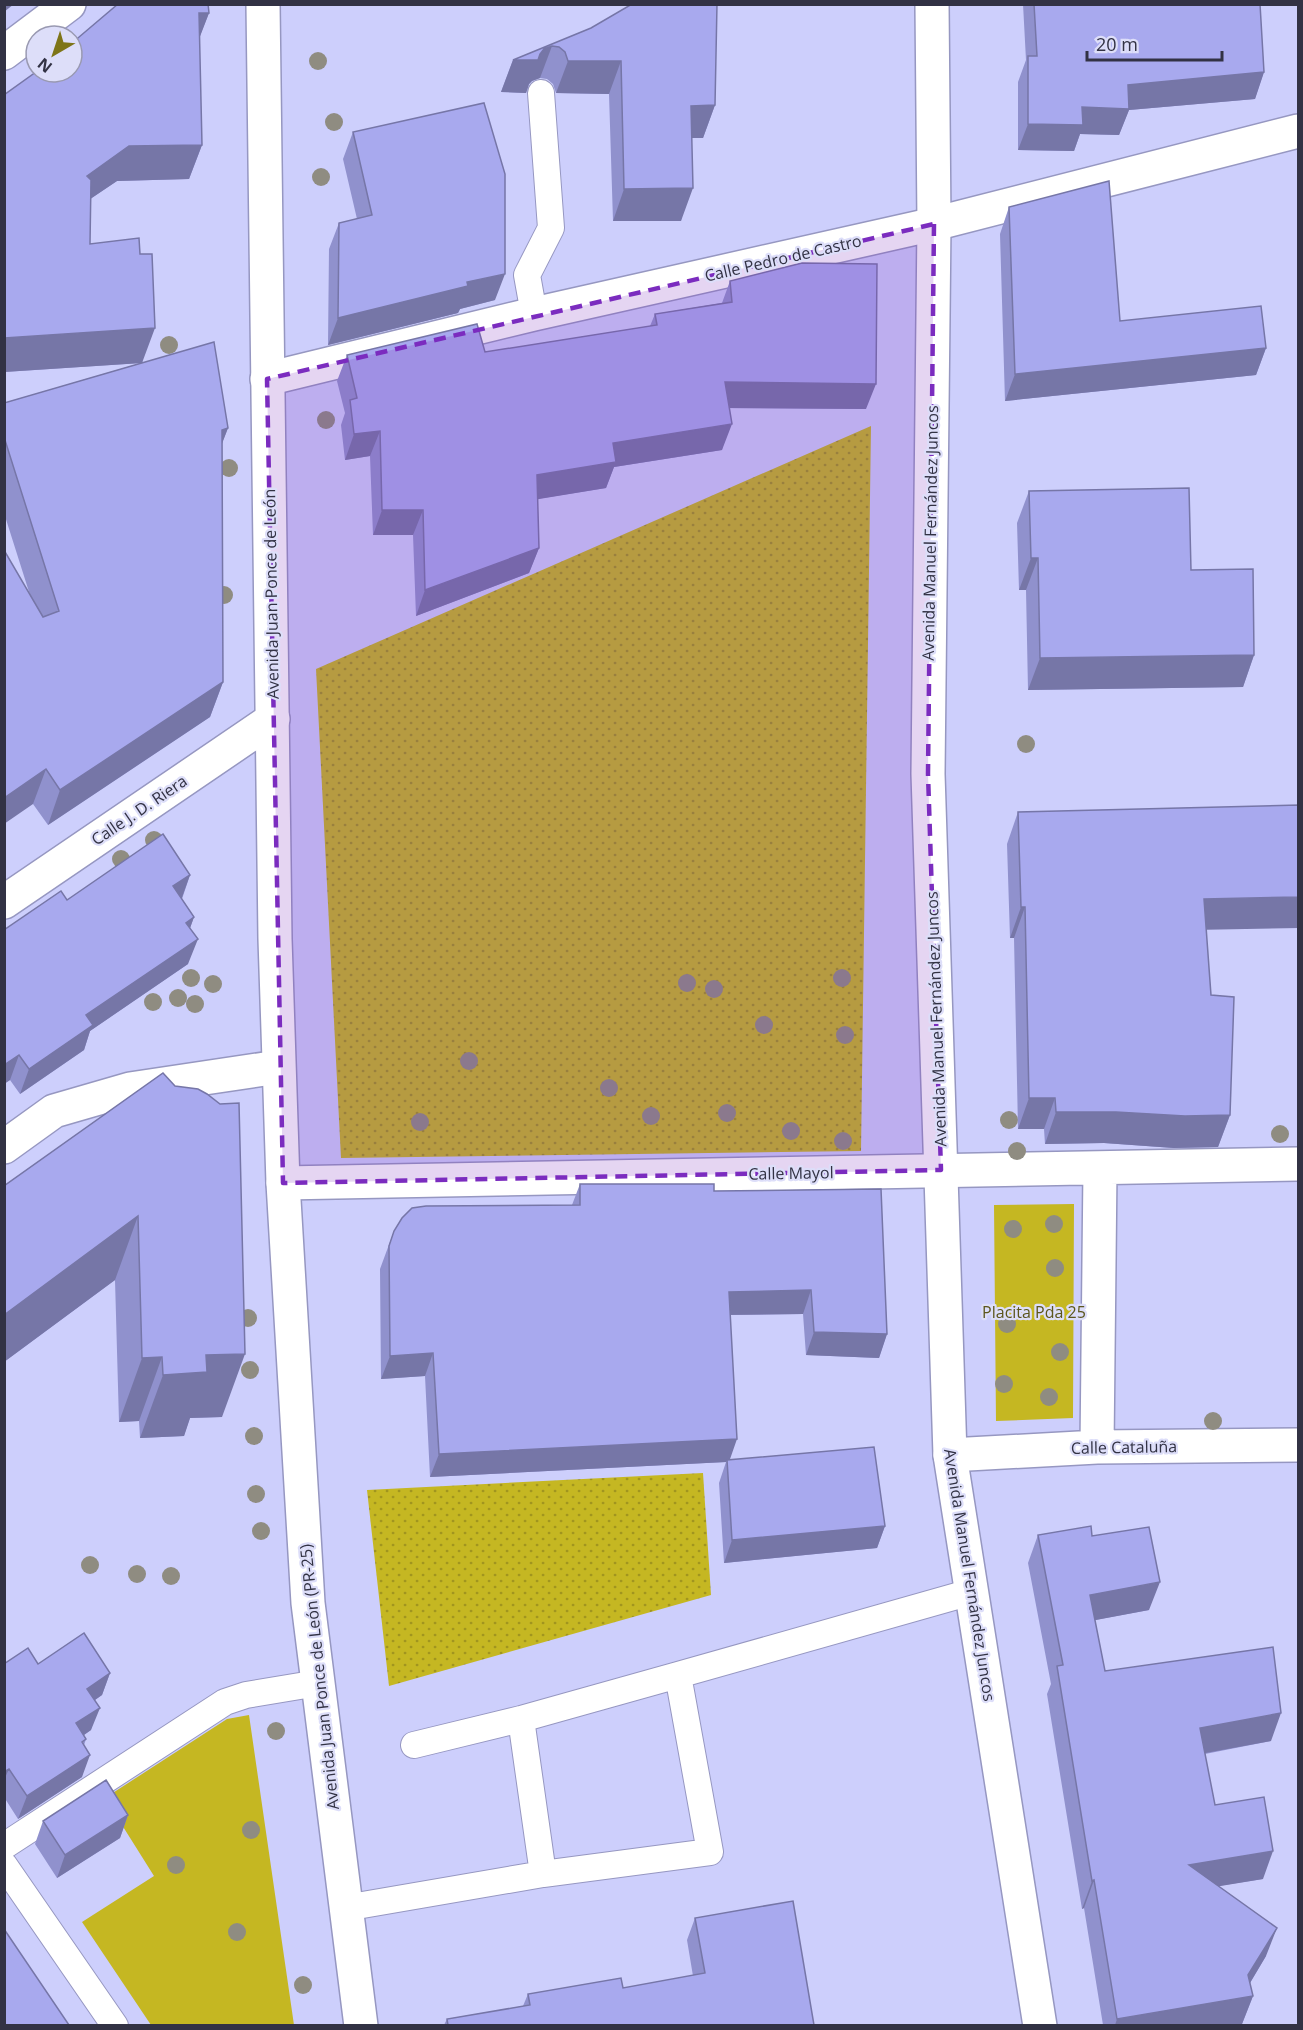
<svg xmlns="http://www.w3.org/2000/svg" width="1303" height="2030" font-family="'Open Sans',sans-serif">
<style>
.grass{fill:url(#grass-dots)}
.green{fill:#c5b722}
.lines{fill:none;stroke-linecap:round;stroke-linejoin:round}
.lane-casing{stroke:#9697c1;stroke-width:28}
.street-casing{stroke:#9697c1;stroke-width:36}
.secondary-casing{stroke:#9697c1;stroke-width:36}
.primary-casing{stroke:#9697c1;stroke-width:36}
.lane{stroke:#fff;stroke-width:26}
.street{stroke:#fff;stroke-width:33}
.secondary{stroke:#fff;stroke-width:33}
.primary{stroke:#fff;stroke-width:33}
.tree{fill:#8f8c81}
.wall{fill:#9091cd}
.shaded-wall{fill:#7676a7}
.building{fill:#a8a9ee;stroke:#7676a7;stroke-width:1.5}
.marked{fill:#7b2cbf;fill-opacity:0.2;stroke:#7b2cbf;stroke-width:4.5;stroke-dasharray:12 8;stroke-linejoin:round}
.labels{text-anchor:middle;stroke-width:4.5;stroke-linejoin:round;paint-order:stroke}
.street-label{font-size:16px;fill:#323244;stroke:#dddef9}
.park-label{font-size:16px;fill:#5c561c;stroke:#dddef9}
</style>
<defs>
<pattern id="grass-dots" width="8" height="8" patternUnits="userSpaceOnUse" patternTransform="scale(1.5)"><rect width="8" height="8" fill="#c5b722"/><path d="M2 2h.1M6 6h.1" fill="none" stroke="#a1951f" stroke-width="1.8" stroke-linecap="round"/></pattern>
</defs>
<rect width="100%" height="100%" fill="#cdcffc"/>
<path class="grass" d="M871 426 861 1151 341 1158 316 669Z
M703 1473 711 1595 389 1686 367 1490Z"/>
<path class="green" d="M1074 1204 1073 1418 996 1421 994 1205Z
M249 1715 294 2025H151L82 1922 154 1876 105 1798 227 1719Z"/>
<g class="lines">
<g class="lane-casing">
<path id="lane" d="M534 314 527 275 551 228 541 93
M678 1675 971 1592
M521 1719 543 1874
M4 1846 225 1702 246 1695 318 1683
M4 1865 115 2026
M345 1908 543 1874 710 1852 678 1675 521 1719 414 1745"/>
</g>
<g class="street-casing">
<path id="street" d="M4 53 69 4
M267 379 534 314 934 224 1298 131
M4 902 273 719
M4 1147 54 1111 130 1089 278 1067
M283 1183 1298 1164
M1097 1447 1100 1169
M950 1455 1097 1447 1298 1445"/>
</g>
<g class="secondary-casing">
<path id="secondary" d="M932 4 934 224 928 774 950 1455 1040 2026"/>
</g>
<g class="primary-casing">
<path id="primary" d="M263 4 275 939 283 1183 308 1603 361 2026"/>
</g>
<use href="#lane" class="lane"/>
<use href="#street" class="street"/>
<use href="#secondary" class="secondary"/>
<use href="#primary" class="primary"/>
</g>
<g class="tree">
<circle cx="318" cy="61" r="9"/>
<circle cx="334" cy="122" r="9"/>
<circle cx="321" cy="177" r="9"/>
<circle cx="169" cy="345" r="9"/>
<circle cx="326" cy="420" r="9"/>
<circle cx="229" cy="468" r="9"/>
<circle cx="224" cy="595" r="9"/>
<circle cx="1026" cy="744" r="9"/>
<circle cx="154" cy="840" r="9"/>
<circle cx="121" cy="859" r="9"/>
<circle cx="191" cy="978" r="9"/>
<circle cx="842" cy="978" r="9"/>
<circle cx="687" cy="983" r="9"/>
<circle cx="213" cy="984" r="9"/>
<circle cx="714" cy="989" r="9"/>
<circle cx="178" cy="998" r="9"/>
<circle cx="153" cy="1002" r="9"/>
<circle cx="195" cy="1004" r="9"/>
<circle cx="764" cy="1025" r="9"/>
<circle cx="845" cy="1035" r="9"/>
<circle cx="469" cy="1061" r="9"/>
<circle cx="609" cy="1088" r="9"/>
<circle cx="727" cy="1113" r="9"/>
<circle cx="651" cy="1116" r="9"/>
<circle cx="1009" cy="1120" r="9"/>
<circle cx="420" cy="1122" r="9"/>
<circle cx="791" cy="1131" r="9"/>
<circle cx="1280" cy="1134" r="9"/>
<circle cx="843" cy="1141" r="9"/>
<circle cx="1017" cy="1151" r="9"/>
<circle cx="1054" cy="1224" r="9"/>
<circle cx="1013" cy="1229" r="9"/>
<circle cx="1055" cy="1268" r="9"/>
<circle cx="248" cy="1318" r="9"/>
<circle cx="1007" cy="1324" r="9"/>
<circle cx="1060" cy="1352" r="9"/>
<circle cx="250" cy="1370" r="9"/>
<circle cx="1004" cy="1384" r="9"/>
<circle cx="1049" cy="1397" r="9"/>
<circle cx="1213" cy="1421" r="9"/>
<circle cx="254" cy="1436" r="9"/>
<circle cx="256" cy="1494" r="9"/>
<circle cx="261" cy="1531" r="9"/>
<circle cx="90" cy="1565" r="9"/>
<circle cx="137" cy="1574" r="9"/>
<circle cx="171" cy="1576" r="9"/>
<circle cx="276" cy="1731" r="9"/>
<circle cx="251" cy="1830" r="9"/>
<circle cx="176" cy="1865" r="9"/>
<circle cx="237" cy="1932" r="9"/>
<circle cx="303" cy="1985" r="9"/>
</g>
<path class="wall" d="M1023 4H1260L1264 72 1255 99 1129 110 1119 135 1080 134 1074 151 1018 150V82L1026 60Z
M209 13 199 38 202 145 189 179 117 181 90 199V244L143 363 228 428 222 443 223 682 210 717 48 825 33 804 30 595 4 513V403L141 363 4 372V95Z
M591 28 715 105 703 138H691L681 221H613L609 94 556 93 553 84 547 79 540 78 532 81 529 84 526 93 501 92 513 60Z
M353 132 495 300 460 309 458 313 328 345 329 249 339 223 357 219 343 159Z
M1009 207 1120 321 1266 348 1256 375 1005 401 1000 234Z
M730 281 866 409 729 408 722 450 614 467 606 488 537 499 539 548 529 573 416 616 413 535H373L370 456 345 460 341 425 345 413 337 381 347 355 485 352 650 326 655 314 722 303Z
M1029 491 1191 570 1254 655 1243 687 1028 690 1026 590H1019L1017 523Z
M1018 812 1206 930 1211 995 1230 1115 1218 1147 1174 1148 1104 1143 1045 1144 1044 1129H1018L1014 938H1010L1007 844Z
M190 875 182 899 194 917 190 928 188 964 90 1031 84 1050 20 1094 10 1080 4 1084V930L67 900Z
M163 1073 222 1417 190 1418 184 1436 140 1438 139 1421 119 1422 115 1280 4 1362V1186Z
M580 1184 714 1191 887 1334 879 1358 806 1355 803 1314 730 1315V1460L885 1526 877 1548 724 1563 719 1483 726 1462 430 1477 425 1376 381 1379 380 1269 394 1231 572 1205Z
M1038 1535 1092 1536 1149 1610 1095 1620 1105 1671 1271 1741 1205 1754 1215 1805 1263 1879 1218 1886 1266 1956 1250 1983 1253 1996 1242 2024 1235 2025H1103L1084 1908 1082 1909 1047 1694 1051 1684 1028 1563Z
M4 1664H38L110 1673 102 1695 95 1700 91 1730 84 1735 86 1739 84 1745 82 1777 18 1819 4 1797Z
M128 1815 120 1838 57 1878 35 1844 43 1821Z
M695 1918 814 2025H444L447 2019 523 2006 528 1994 623 1988 693 1976 687 1940Z"/>
<path class="shaded-wall" d="M4 4H14L4 12Z
M199 13H209L196 47Z
M552 46 540 78 532 81 529 84 526 93 501 92 513 60 540 54 544 49Z
M568 61H621L609 94 556 93Z
M1264 72 1255 99 1129 110 1119 135 1080 134 1074 151 1018 150 1028 124 1082 107 1128 85Z
M715 105 703 138H679L691 106Z
M202 145 189 179 117 181 74 210 87 176 129 146Z
M693 188 681 221H613L624 189Z
M505 274 495 300 460 309 458 313 328 345 338 318 467 282Z
M155 328 142 363 4 372V338Z
M1266 348 1256 375 1005 401 1015 374Z
M725 382 876 384 866 409 716 408Z
M732 424 722 450 614 467 606 488 527 501 537 475 613 443Z
M228 428 215 462 222 430Z
M380 431 370 456 345 460 354 434Z
M382 510H423L413 535H373Z
M539 548 529 573 416 616 425 590Z
M1031 558H1038L1026 590H1019Z
M1254 655 1243 687 1028 690 1040 658Z
M223 682 210 717 48 825 60 790Z
M46 769 33 804 4 824V798Z
M190 875 181 900 173 886Z
M1299 897V928L1193 930 1204 899Z
M1021 907H1025L1014 938H1010Z
M194 917 185 942 186 923Z
M198 939 188 964 90 1031 84 1050 20 1094 29 1069 86 1015Z
M19 1055 10 1080 4 1084V1065Z
M1029 1098H1055L1044 1129H1018Z
M1056 1112H1116L1230 1115 1218 1147 1174 1148 1104 1143 1045 1144Z
M138 1216 115 1280 4 1362V1315Z
M811 1290 803 1314 721 1315 729 1292Z
M814 1332 887 1334 879 1358 806 1355Z
M433 1353 425 1376 381 1379 390 1356Z
M245 1354 222 1417 190 1418 184 1436 140 1438 163 1375 206 1355Z
M162 1357 139 1421 119 1422 142 1358Z
M737 1439 729 1462 727 1460 726 1462 430 1477 439 1454Z
M885 1526 877 1548 724 1563 732 1540Z
M1160 1582 1149 1610 1080 1623 1090 1595Z
M110 1673 102 1695 79 1711 87 1689Z
M100 1708 91 1730 68 1746 76 1723Z
M1281 1713 1271 1741 1189 1756 1200 1728Z
M90 1755 82 1777 18 1819 27 1796Z
M9 1769 4 1780V1772Z
M128 1815 120 1838 57 1878 65 1855Z
M1273 1851 1263 1879 1178 1893 1189 1865Z
M1094 1880 1084 1908 1082 1909 1092 1881Z
M1277 1928 1266 1956 1241 1998 1253 1996 1242 2024 1235 2025H1115L1117 2019 1248 1975Z"/>
<path class="building" d="M118 4H208L209 13H199L202 145 129 146 87 176 91 180 90 244 139 238 140 254H152L155 328 4 338V95L36 72H72V43Z
M632 4H717L715 105 691 106 693 188 624 189 621 61H568L565 52 559 47 552 46 544 49 540 54 538 60H513L591 28Z
M1034 4H1260L1264 72 1128 85 1129 109 1082 107 1083 125 1028 124V56H1037Z
M484 103 505 174V274L467 282 468 286 338 318 339 223 372 215 353 132Z
M1109 181 1120 321 1261 306 1266 348 1015 374 1009 207Z
M802 263 877 264 876 384 725 382 732 424 613 443 616 462 537 475 539 548 425 590 423 510H382L380 431 354 434 350 400 357 398 347 355 477 324 485 352 657 325 655 314 732 302 730 281Z
M214 342 228 428 222 430 223 682 60 790 46 769 4 798V550L43 617 59 611 4 437V403Z
M1189 488 1191 570 1253 569 1254 655 1040 658 1038 558H1031L1029 491Z
M1299 805V897L1204 899 1211 995 1234 997 1230 1115 1185 1116 1116 1112H1056L1055 1098H1029L1025 907H1021L1018 812Z
M163 834 190 875 173 886 194 917 186 923 198 939 86 1015 93 1025 29 1069 19 1055 4 1065V930L61 891 67 900Z
M163 1073 175 1086 198 1089 207 1094 220 1104 239 1103 245 1354 206 1355 207 1372 163 1375 162 1357 142 1358 138 1216 4 1315V1186Z
M580 1184H714V1191L881 1189 887 1334 814 1332 811 1290 729 1292 737 1439 439 1454 433 1353 390 1356 389 1246 394 1231 402 1218 412 1208 426 1206 580 1205Z
M874 1447 885 1526 732 1540 727 1460Z
M1091 1526 1092 1536 1149 1527 1160 1582 1090 1595 1105 1671 1273 1647 1281 1713 1200 1728 1215 1805 1264 1797 1273 1851 1189 1865 1277 1928 1248 1975 1253 1996 1117 2019 1094 1880 1092 1881 1057 1666 1063 1665 1038 1535Z
M84 1633 110 1673 87 1689 100 1708 76 1723 86 1739 82 1742 90 1755 27 1796 9 1769 4 1772V1664L28 1648 38 1664Z
M106 1780 128 1815 65 1855 43 1821Z
M793 1901 814 2025H448L447 2019 530 2005 528 1994 621 1978 623 1988 705 1973 695 1918Z
M4 1929 69 2025H4Z"/>
<path class="marked" d="M934 224 928 774 941 1170 283 1183 267 379Z"/>
<g class="labels">
<g class="street-label">
<text transform="translate(783 258) rotate(-13)" y="6">Calle Pedro de Castro</text>
<text transform="translate(930 533) rotate(-89)" y="6">Avenida Manuel Fernández Juncos</text>
<text transform="translate(271 594) rotate(-91)" y="6">Avenida Juan Ponce de León</text>
<text transform="translate(139 810) rotate(-34)" y="6">Calle J. D. Riera</text>
<text transform="translate(936 1019) rotate(-92)" y="6">Avenida Manuel Fernández Juncos</text>
<text transform="translate(791 1173) rotate(-1)" y="6">Calle Mayol</text>
<text transform="translate(1124 1447) rotate(-1)" y="6">Calle Cataluña</text>
<text transform="translate(970 1575) rotate(81)" y="6">Avenida Manuel Fernández Juncos</text>
<text transform="translate(319 1677) rotate(-96)" y="6">Avenida Juan Ponce de León (PR-25)</text>
</g>
<g class="park-label">
<text x="1034" y="1318">Placita Pda 25</text>
</g>
</g>
<rect width="1303" height="2030" fill="none" stroke="#323244" stroke-width="12"/>
<g transform="translate(54 54) rotate(219)"><circle r="28" fill="#dddef9" stroke="#9999b1" stroke-width="1.5"/>
<path d="M0-4.5L10 22L0 15L-10 22Z" fill="#7e7518"/>
<text y="-9" font-size="16" font-weight="bold" text-anchor="middle" fill="#323244">N</text>
</g>
<path d="M1087 51v9h135v-9" fill="none" stroke="#323244" stroke-width="3"/>
<text x="1096" y="51" font-size="18" fill="#323244" stroke="#dddef9" stroke-width="4.5" paint-order="stroke">20 m</text>
</svg>
